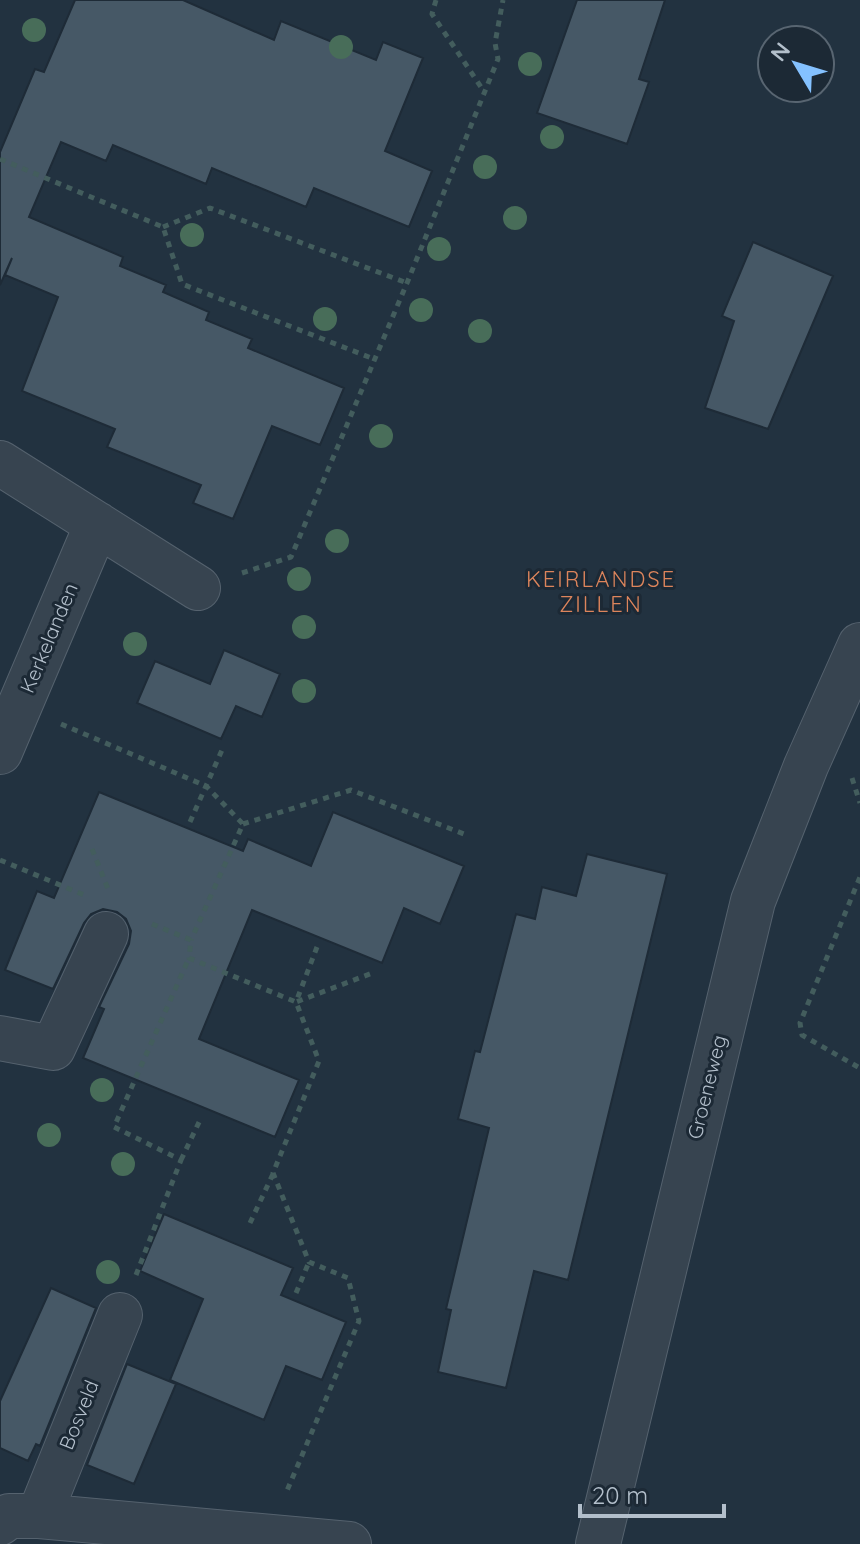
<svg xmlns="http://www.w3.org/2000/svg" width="860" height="1544" font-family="Quicksand,sans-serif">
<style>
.building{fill:#465866;stroke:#1e2b37;stroke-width:2}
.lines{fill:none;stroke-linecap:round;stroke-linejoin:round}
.street-casing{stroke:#55626e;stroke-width:46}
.path{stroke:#435d5d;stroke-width:5;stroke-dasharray:6 6;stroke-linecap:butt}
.street{stroke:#374450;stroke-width:44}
.tree{fill:#486d59}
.labels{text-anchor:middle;stroke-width:6;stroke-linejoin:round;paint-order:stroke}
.street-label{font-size:20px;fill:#b3bfcb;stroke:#1c2935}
.neighbourhood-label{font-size:22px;letter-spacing:2px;fill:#dd855c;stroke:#1c2935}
</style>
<rect width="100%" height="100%" fill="#223240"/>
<path class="building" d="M75 0H183L274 40 281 21 376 60 383 42 423 58 385 151 432 171 409 227 314 188 306 207 212 168 206 184 113 145 106 161 61 142 29 217 123 257 120 266 166 285 163 292 209 312 206 320 252 339 248 348 344 388 320 445 272 426 233 519 193 503 201 485 107 447 115 429 22 391 58 297 5 275 12 258 0 285V152L35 69 44 72Z
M577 0H665L639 79 649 82 627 144 537 113Z
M753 242 833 276 768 429 705 408 734 321 722 316Z
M224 650 280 674 262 717 236 706 221 739 137 703 155 661 210 684Z
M99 792 243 851 248 839 311 866 333 812 464 866 440 924 404 908 382 963 252 910 199 1039 299 1080 275 1137 83 1058 104 1009 99 1007 129 944 131 931 126 919 117 912 103 909 91 914 84 923 53 989 5 970 37 891 54 898Z
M587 854 667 874 568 1280 534 1271 506 1388 438 1372 451 1310 446 1309 489 1128 458 1119 475 1051 480 1052 516 914 535 919 542 887 576 896Z
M164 1214 293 1268 281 1295 346 1322 322 1380 286 1366 264 1420 170 1380 203 1299 140 1271Z
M51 1288 96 1308 40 1446 36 1444 28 1461 0 1448V1401Z
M127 1364 176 1384 134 1484 87 1465Z"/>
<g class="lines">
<g class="street-casing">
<path id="street" d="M0 463 198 588
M0 752 97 524
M0 1038 53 1048 106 934
M39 1516 120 1315
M0 1523 9 1516H39L349 1544
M598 1544 753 901 806 766 860 645"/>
</g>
<path class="path" d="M436 0 432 14 483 90
M0 159 163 227 182 284 374 359
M163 227 210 208 407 283
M242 573 291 557 407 283 498 59 495 43 503 0
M61 724 206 786 243 824 191 940
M852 778 860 803
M190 822 222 750
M243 824 351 790 464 834
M92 849 108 889
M0 860 84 895
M152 924 191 940 189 958 296 1002 319 1061 273 1173 309 1262 348 1278 359 1321 286 1493
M317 947 296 1002 375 972
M858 1067 802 1035 800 1023 860 877
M181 1160 201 1118
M250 1223 273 1174
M136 1275 181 1160 114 1127 189 958
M296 1293 309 1262"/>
<use href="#street" class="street"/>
</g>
<g class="tree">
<circle cx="34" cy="30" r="12"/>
<circle cx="341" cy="47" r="12"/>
<circle cx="530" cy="64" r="12"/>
<circle cx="552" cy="137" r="12"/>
<circle cx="485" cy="167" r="12"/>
<circle cx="515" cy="218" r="12"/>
<circle cx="192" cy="235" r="12"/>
<circle cx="439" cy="249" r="12"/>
<circle cx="421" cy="310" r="12"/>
<circle cx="325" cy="319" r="12"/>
<circle cx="480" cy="331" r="12"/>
<circle cx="381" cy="436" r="12"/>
<circle cx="337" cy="541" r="12"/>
<circle cx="299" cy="579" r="12"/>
<circle cx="304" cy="627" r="12"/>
<circle cx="135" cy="644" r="12"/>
<circle cx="304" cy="691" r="12"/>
<circle cx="102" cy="1090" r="12"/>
<circle cx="49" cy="1135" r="12"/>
<circle cx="123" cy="1164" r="12"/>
<circle cx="108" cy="1272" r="12"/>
</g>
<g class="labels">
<g class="street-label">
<text transform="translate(49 638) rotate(-67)" y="7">Kerkelanden</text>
<text transform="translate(707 1087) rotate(-76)" y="7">Groeneweg</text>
<text transform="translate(79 1415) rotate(-68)" y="7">Bosveld</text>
</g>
<g class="neighbourhood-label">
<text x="601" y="587">KEIRLANDSE<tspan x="601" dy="25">ZILLEN</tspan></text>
</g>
</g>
<g transform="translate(796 64) rotate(308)"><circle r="38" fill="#1c2935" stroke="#586571" stroke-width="2"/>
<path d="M0-6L14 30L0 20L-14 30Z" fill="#84c1ff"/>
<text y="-12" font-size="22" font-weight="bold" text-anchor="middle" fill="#b3bfcb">N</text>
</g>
<path d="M580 1504v12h144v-12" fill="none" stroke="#b3bfcb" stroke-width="4"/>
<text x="592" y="1504" font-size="24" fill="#b3bfcb" stroke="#1c2935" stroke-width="6" paint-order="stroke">20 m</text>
</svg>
